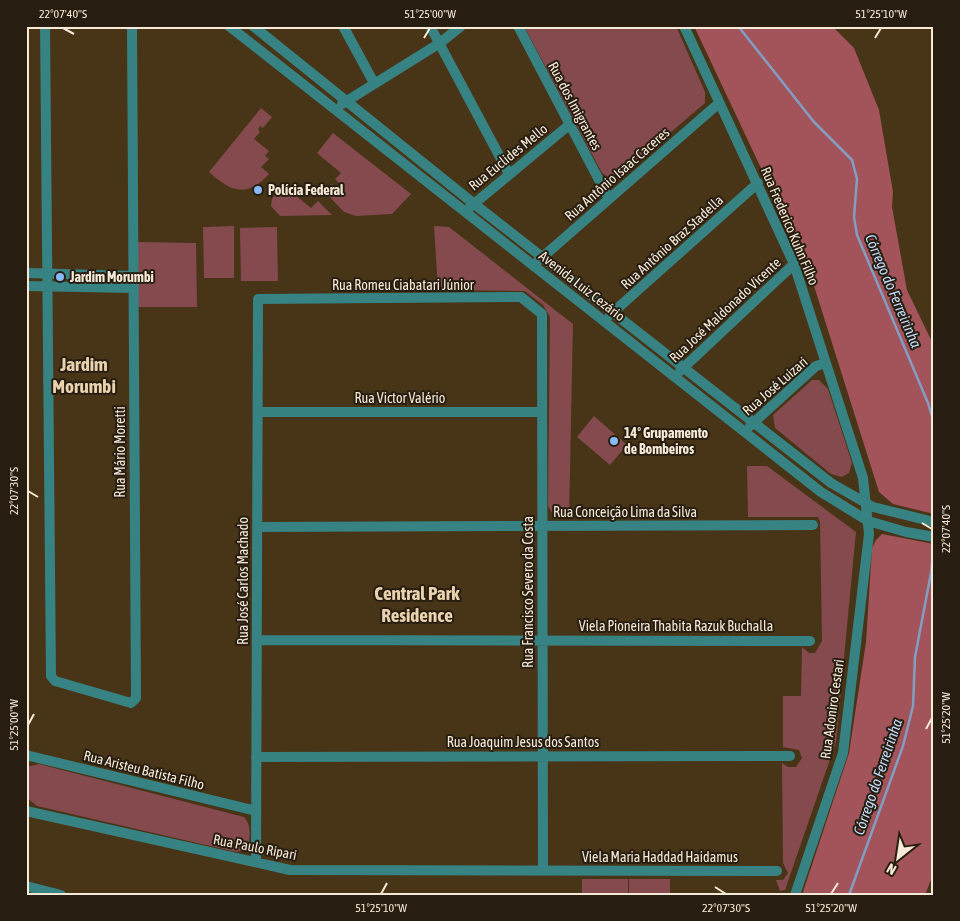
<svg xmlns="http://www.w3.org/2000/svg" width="960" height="921" font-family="'Asap Condensed',sans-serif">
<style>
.green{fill:#844a4e}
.forest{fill:#a3535a}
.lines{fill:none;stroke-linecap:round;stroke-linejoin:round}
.stream{stroke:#829ec3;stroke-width:2.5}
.minor{stroke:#378384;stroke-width:10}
.ticks{fill:none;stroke:#f6e9d8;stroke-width:2}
.poi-dot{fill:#89bafc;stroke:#271e11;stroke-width:2}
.labels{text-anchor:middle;stroke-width:4;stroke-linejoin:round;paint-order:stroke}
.street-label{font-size:14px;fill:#f6e9d8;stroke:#271e11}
.poi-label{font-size:14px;font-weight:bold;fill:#f6e9d8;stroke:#271e11;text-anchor:start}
.water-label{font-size:15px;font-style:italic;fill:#c1dafc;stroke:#271e11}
.district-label{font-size:19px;font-weight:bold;fill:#ebd2af;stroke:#271e11}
.neatline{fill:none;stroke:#f6e9d8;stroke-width:2}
.ticks-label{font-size:12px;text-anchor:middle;fill:#f6e9d8}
</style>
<rect width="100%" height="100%" fill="#483416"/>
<path class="green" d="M524 26H676L705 92V103L622 174 609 178 602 173Z
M261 108 272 117 263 128 260 126 258 129 260 132 254 139 269 151 265 156 269 159 261 167 269 174C247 198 231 192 209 172Z
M333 133 411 194 392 214 356 216 344 212 325 192 332 184 337 188 340 184 335 179 341 173 317 153Z
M283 185 311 208 318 201 332 215 280 216 271 206 272 199Z
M234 226V278H204L203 227Z
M434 226 449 227 573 324 569 518 554 516 548 506 550 317 543 305 525 291 438 290Z
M277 227 278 281H241L240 228Z
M137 242 196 243 197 307H138Z
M812 380H819L828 389 852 463 849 473 842 477 831 474 775 428 773 415Z
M594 416 627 445 610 465 577 437Z
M747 466H767L856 532 836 742 785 890 780 891 776 880H783L788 873 783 863 782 763 788 767H796L802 758 799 750 783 747V696H801L802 647 809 653H815L822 641 820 522 818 517H748Z
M39 764 244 817C252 825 251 842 245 850L236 852 37 806 26 797V767Z
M582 879H628V895H582Z
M629 879H670V895H629Z"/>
<path class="forest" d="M694 26H832L854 48 879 110 893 192 892 207 907 290 934 346V514L893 504 879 492 809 270Z
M882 534 934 544V872L925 895H802L849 753 866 642 872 548 876 540Z"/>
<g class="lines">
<path class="stream" d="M738 26 814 122 852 160 857 179 854 217 857 235 928 403 934 423
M849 895 903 746 913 706 915 657 931 573 934 544"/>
<path class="minor" d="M45 26 51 676 55 681 131 703 136 698 132 26
M229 26 821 492 868 521 906 532 934 537
M253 26 473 203 831 483 873 507 934 522
M343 26 374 83
M430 26 509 174
M518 26 609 199
M684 26 794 264 863 478 869 534 843 753 795 895
M342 104 440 43 461 26
M469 208 569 125
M538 261 718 104
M26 273 133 276
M26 286 133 288
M610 315 758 183
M680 371 794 264
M258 412H542
M750 426 816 366 826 363
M257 527 813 525
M257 640 810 641
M26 755 256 811
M256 757 790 756
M26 811 290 870 777 871
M256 862 258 299 521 297 542 314 543 870
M26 886 61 895"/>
</g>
<path class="ticks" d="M63 28 74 34M424 38 430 28M875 38 881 28M28 491 38 497M922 523 932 529M28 725 34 714M926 729 932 718M715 887 726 894M381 894 387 883M831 894 838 883"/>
<g class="poi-dot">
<circle cx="258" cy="190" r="5"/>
<circle cx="60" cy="277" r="5"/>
<circle cx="614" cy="441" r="5"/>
</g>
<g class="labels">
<g class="street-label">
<text transform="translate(575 106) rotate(62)" y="5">Rua dos Imigrantes</text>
<text transform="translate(508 157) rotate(-39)" y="5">Rua Euclides Mello</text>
<text transform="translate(617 174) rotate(-41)" y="5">Rua Antônio Isaac Caceres</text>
<text transform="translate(790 226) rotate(67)" y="5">Rua Frederico Kuhn Filho</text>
<text transform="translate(672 242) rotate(-42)" y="5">Rua Antônio Braz Stadella</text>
<text x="403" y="290">Rua Romeu Ciabatari Júnior</text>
<text transform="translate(582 286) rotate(38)" y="5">Avenida Luiz Cezário</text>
<text transform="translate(725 310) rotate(-43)" y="5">Rua José Maldonado Vicente</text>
<text transform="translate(775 386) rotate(-41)" y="5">Rua José Luizari</text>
<text x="400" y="403">Rua Victor Valério</text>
<text transform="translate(120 452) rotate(-90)" y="5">Rua Mário Moretti</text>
<text x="625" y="517">Rua Conceição Lima da Silva</text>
<text transform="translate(243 581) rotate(-90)" y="5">Rua José Carlos Machado</text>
<text transform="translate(528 592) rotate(-90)" y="5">Rua Francisco Severo da Costa</text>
<text x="676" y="631">Viela Pioneira Thabita Razuk Buchalla</text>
<text transform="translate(832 709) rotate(-82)" y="5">Rua Adoniro Cestari</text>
<text x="523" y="747">Rua Joaquim Jesus dos Santos</text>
<text transform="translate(144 770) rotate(14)" y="5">Rua Aristeu Batista Filho</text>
<text transform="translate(255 847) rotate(11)" y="5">Rua Paulo Ripari</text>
<text x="660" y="862">Viela Maria Haddad Haidamus</text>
</g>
<g class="poi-label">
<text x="268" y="195">Polícia Federal</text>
<text x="70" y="282">Jardim Morumbi</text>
<text x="624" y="438">14° Grupamento<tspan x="624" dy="16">de Bombeiros</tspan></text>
</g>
<g class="water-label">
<text transform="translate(893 291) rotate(67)" y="5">Córrego do Ferreirinha</text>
<text transform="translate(878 777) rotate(-71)" y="5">Córrego do Ferreirinha</text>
</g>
<g class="district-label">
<text x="84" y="371">Jardim<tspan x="84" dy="22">Morumbi</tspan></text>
<text x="417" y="600">Central Park<tspan x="417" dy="22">Residence</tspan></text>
</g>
</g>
<rect width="960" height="921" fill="none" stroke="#271e11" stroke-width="55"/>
<g transform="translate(898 858) rotate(210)" stroke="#271e11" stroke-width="4" paint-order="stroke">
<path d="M0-4L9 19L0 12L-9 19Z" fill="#f6e9d8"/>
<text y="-8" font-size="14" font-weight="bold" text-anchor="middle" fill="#f6e9d8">N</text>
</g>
<rect x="28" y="28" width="904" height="866" class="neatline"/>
<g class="ticks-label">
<text x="63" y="18">22°07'40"S</text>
<text x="430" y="18">51°25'00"W</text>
<text x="881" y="18">51°25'10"W</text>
<text transform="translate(14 491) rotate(-90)" y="4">22°07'30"S</text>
<text transform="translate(946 529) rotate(-90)" y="4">22°07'40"S</text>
<text transform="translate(946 718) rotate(-90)" y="4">51°25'20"W</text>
<text transform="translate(14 725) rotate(-90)" y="4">51°25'00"W</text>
<text x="381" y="912">51°25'10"W</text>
<text x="726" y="912">22°07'30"S</text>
<text x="831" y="912">51°25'20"W</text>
</g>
</svg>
